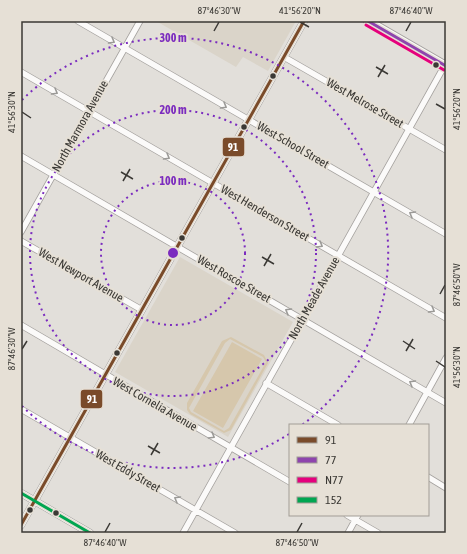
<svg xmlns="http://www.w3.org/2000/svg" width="467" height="554" font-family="'Asap Condensed',sans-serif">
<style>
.built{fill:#dad4c9}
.garden{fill:#d6c7ac;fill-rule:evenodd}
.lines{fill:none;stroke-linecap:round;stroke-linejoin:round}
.minor-casing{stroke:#a4a19e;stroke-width:7}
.tertiary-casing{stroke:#a4a19e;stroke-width:8}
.secondary-casing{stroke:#a4a19e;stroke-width:10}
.minor{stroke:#fbfaf9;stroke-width:5.5}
.tertiary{stroke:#fbfaf9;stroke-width:7}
.secondary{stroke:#fbfaf9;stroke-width:8}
.bus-1-casing{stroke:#e6e0d6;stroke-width:6}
.bus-2-casing{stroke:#e6e0d6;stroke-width:6}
.bus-3-casing{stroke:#e6e0d6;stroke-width:6}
.bus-4-casing{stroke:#e6e0d6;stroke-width:6}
.bus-1{stroke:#7a4b2a;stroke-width:3}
.bus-2{stroke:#8e44ad;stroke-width:3}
.bus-3{stroke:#e5007d;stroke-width:3}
.bus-4{stroke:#00a651;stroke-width:3}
.oneway{stroke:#9b9a97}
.ticks{fill:none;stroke:#3b3935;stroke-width:1.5}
.ring{fill:none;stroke:#7b2cbf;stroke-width:2;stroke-dasharray:2 4}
.bus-dot{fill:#3b3935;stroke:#e6e0d6;stroke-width:1.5}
.labels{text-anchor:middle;stroke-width:4;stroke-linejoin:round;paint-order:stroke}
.street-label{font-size:12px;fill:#3b3935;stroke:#e6e0d6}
.centre{fill:#7b2cbf;stroke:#e6e0d6;stroke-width:2}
.ring-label{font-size:12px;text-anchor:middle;font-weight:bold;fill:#7b2cbf;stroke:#e6e0d6;stroke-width:4;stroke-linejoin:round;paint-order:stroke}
.line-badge{stroke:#e6e0d6;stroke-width:1.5}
.badge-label{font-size:11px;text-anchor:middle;font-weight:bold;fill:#fff}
.neatline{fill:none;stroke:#3b3935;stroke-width:1.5}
.ticks-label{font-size:10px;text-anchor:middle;fill:#3b3935}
</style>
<rect width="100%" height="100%" fill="#e2dfda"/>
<path class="built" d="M156 21H296L268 71 243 57 236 67Z
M180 257 293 322 228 437 115 372Z"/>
<path class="garden" d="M231 337 264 355 268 363 231 430 224 433 190 414 187 410V403L222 341ZM230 339 263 357 266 362 229 428 224 431 191 412 189 408 225 343Z
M232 342 262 359 223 428 193 411Z"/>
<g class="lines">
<g class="minor-casing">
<path id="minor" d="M78 21 446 234
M284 57 446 150
M21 72 446 318
M21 156 446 403
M21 232 140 21
M21 241 142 310
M21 325 290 482
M266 383 338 425
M21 409 235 533
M409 425 446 358
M428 477 446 488
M347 515 378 533
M183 533 446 63
M348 533 358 515"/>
</g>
<g class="tertiary-casing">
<path id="tertiary" d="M21 493 90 533
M21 525 304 21"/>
</g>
<g class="secondary-casing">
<path id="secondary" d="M368 21 446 66"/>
</g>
<use href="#minor" class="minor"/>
<use href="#tertiary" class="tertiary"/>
<use href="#secondary" class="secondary"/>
<g class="bus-1-casing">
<path id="bus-1" d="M21 525 304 21"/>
</g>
<g class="bus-2-casing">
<path id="bus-2" d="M368 21 446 66"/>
</g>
<g class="bus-3-casing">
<path id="bus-3" d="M366 25 444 70"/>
</g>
<g class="bus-4-casing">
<path id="bus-4" d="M21 493 90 533"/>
</g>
<use href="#bus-1" class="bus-1"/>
<use href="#bus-2" class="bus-2"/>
<use href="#bus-3" class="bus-3"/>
<use href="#bus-4" class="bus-4"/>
</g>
<defs><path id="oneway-chevron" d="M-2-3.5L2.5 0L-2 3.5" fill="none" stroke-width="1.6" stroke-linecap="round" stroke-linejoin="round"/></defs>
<g class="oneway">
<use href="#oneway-chevron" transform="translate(112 41) rotate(30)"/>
<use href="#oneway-chevron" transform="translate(55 92) rotate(30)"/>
<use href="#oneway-chevron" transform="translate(224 106) rotate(30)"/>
<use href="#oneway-chevron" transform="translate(167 157) rotate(30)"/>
<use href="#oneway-chevron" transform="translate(412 214) rotate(-150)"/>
<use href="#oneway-chevron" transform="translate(320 245) rotate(30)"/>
<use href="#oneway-chevron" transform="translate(432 310) rotate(30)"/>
<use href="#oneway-chevron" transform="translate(288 311) rotate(-150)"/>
<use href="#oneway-chevron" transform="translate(412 383) rotate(-150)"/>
<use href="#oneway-chevron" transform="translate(212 436) rotate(30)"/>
<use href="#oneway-chevron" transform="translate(177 499) rotate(-150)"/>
</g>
<path class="ticks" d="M300 22 309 27M214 31 219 22M406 31 411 22M376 67 388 74M378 77 385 65M436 104 445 109M22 112 31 118M121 172 133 179M123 181 130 169M262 257 274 264M264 266 271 254M440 294 445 285M403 341 415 349M22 349 27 341M406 351 413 339M436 361 445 367M148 446 160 453M151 455 158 443M105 532 110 523M297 532 302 523"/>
<g class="ring">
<circle cx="173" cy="253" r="72"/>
<circle cx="173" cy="253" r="143"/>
<path d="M289 434A215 215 0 0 1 22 406M22 100A215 215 0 1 1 302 425"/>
</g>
<g class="bus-dot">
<circle cx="436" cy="65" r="3.5"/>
<circle cx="273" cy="76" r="3.5"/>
<circle cx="244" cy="127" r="3.5"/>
<circle cx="182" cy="238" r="3.5"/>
<circle cx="117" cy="353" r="3.5"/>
<circle cx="30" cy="510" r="3.5"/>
<circle cx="56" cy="513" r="3.5"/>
</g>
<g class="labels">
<g class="street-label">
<text transform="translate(365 103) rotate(30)" y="4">West Melrose Street</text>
<text transform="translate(80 126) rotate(-61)" y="4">North Marmora Avenue</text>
<text transform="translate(293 145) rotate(30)" y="4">West School Street</text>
<text transform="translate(265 213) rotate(30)" y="4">West Henderson Street</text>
<text transform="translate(81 275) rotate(30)" y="4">West Newport Avenue</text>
<text transform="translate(234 279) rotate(30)" y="4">West Roscoe Street</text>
<text transform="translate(314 298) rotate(-61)" y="4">North Meade Avenue</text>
<text transform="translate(155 404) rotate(30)" y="4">West Cornelia Avenue</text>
<text transform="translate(128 471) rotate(30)" y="4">West Eddy Street</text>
</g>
</g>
<circle cx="173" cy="253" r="6" class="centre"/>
<g class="ring-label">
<text x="173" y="42">300 m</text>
<text x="173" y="114">200 m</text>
<text x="173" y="185">100 m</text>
</g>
<g class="line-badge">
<rect x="222" y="137" width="23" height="20" rx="4" fill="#7a4b2a"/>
<rect x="80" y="389" width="23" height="20" rx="4" fill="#7a4b2a"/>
</g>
<g class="badge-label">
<text x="233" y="151">91</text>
<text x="92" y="403">91</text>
</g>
<rect width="467" height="554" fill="none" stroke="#e6e0d6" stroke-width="44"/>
<rect x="289" y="424" width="140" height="92" fill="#e6e0d6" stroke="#a29d96"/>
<rect x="297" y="437" width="20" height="6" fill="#7a4b2a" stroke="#a29d96"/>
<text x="325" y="444" font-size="12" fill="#3b3935">91</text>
<rect x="297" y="457" width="20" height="6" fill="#8e44ad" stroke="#a29d96"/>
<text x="325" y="464" font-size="12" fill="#3b3935">77</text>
<rect x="297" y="477" width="20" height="6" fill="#e5007d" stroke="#a29d96"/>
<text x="325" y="484" font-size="12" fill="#3b3935">N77</text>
<rect x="297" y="497" width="20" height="6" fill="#00a651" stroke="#a29d96"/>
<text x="325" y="504" font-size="12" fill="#3b3935">152</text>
<rect x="22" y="22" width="423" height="510" class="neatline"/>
<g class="ticks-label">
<text x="219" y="14">87°46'30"W</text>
<text x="300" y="14">41°56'20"N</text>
<text x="411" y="14">87°46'40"W</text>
<text transform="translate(456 109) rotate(-90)" y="4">41°56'20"N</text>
<text transform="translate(11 112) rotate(-90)" y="4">41°56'30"N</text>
<text transform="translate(456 285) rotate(-90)" y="4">87°46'50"W</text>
<text transform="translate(11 349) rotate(-90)" y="4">87°46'30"W</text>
<text transform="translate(456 367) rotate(-90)" y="4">41°56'30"N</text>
<text x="105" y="546">87°46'40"W</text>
<text x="297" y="546">87°46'50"W</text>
</g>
</svg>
